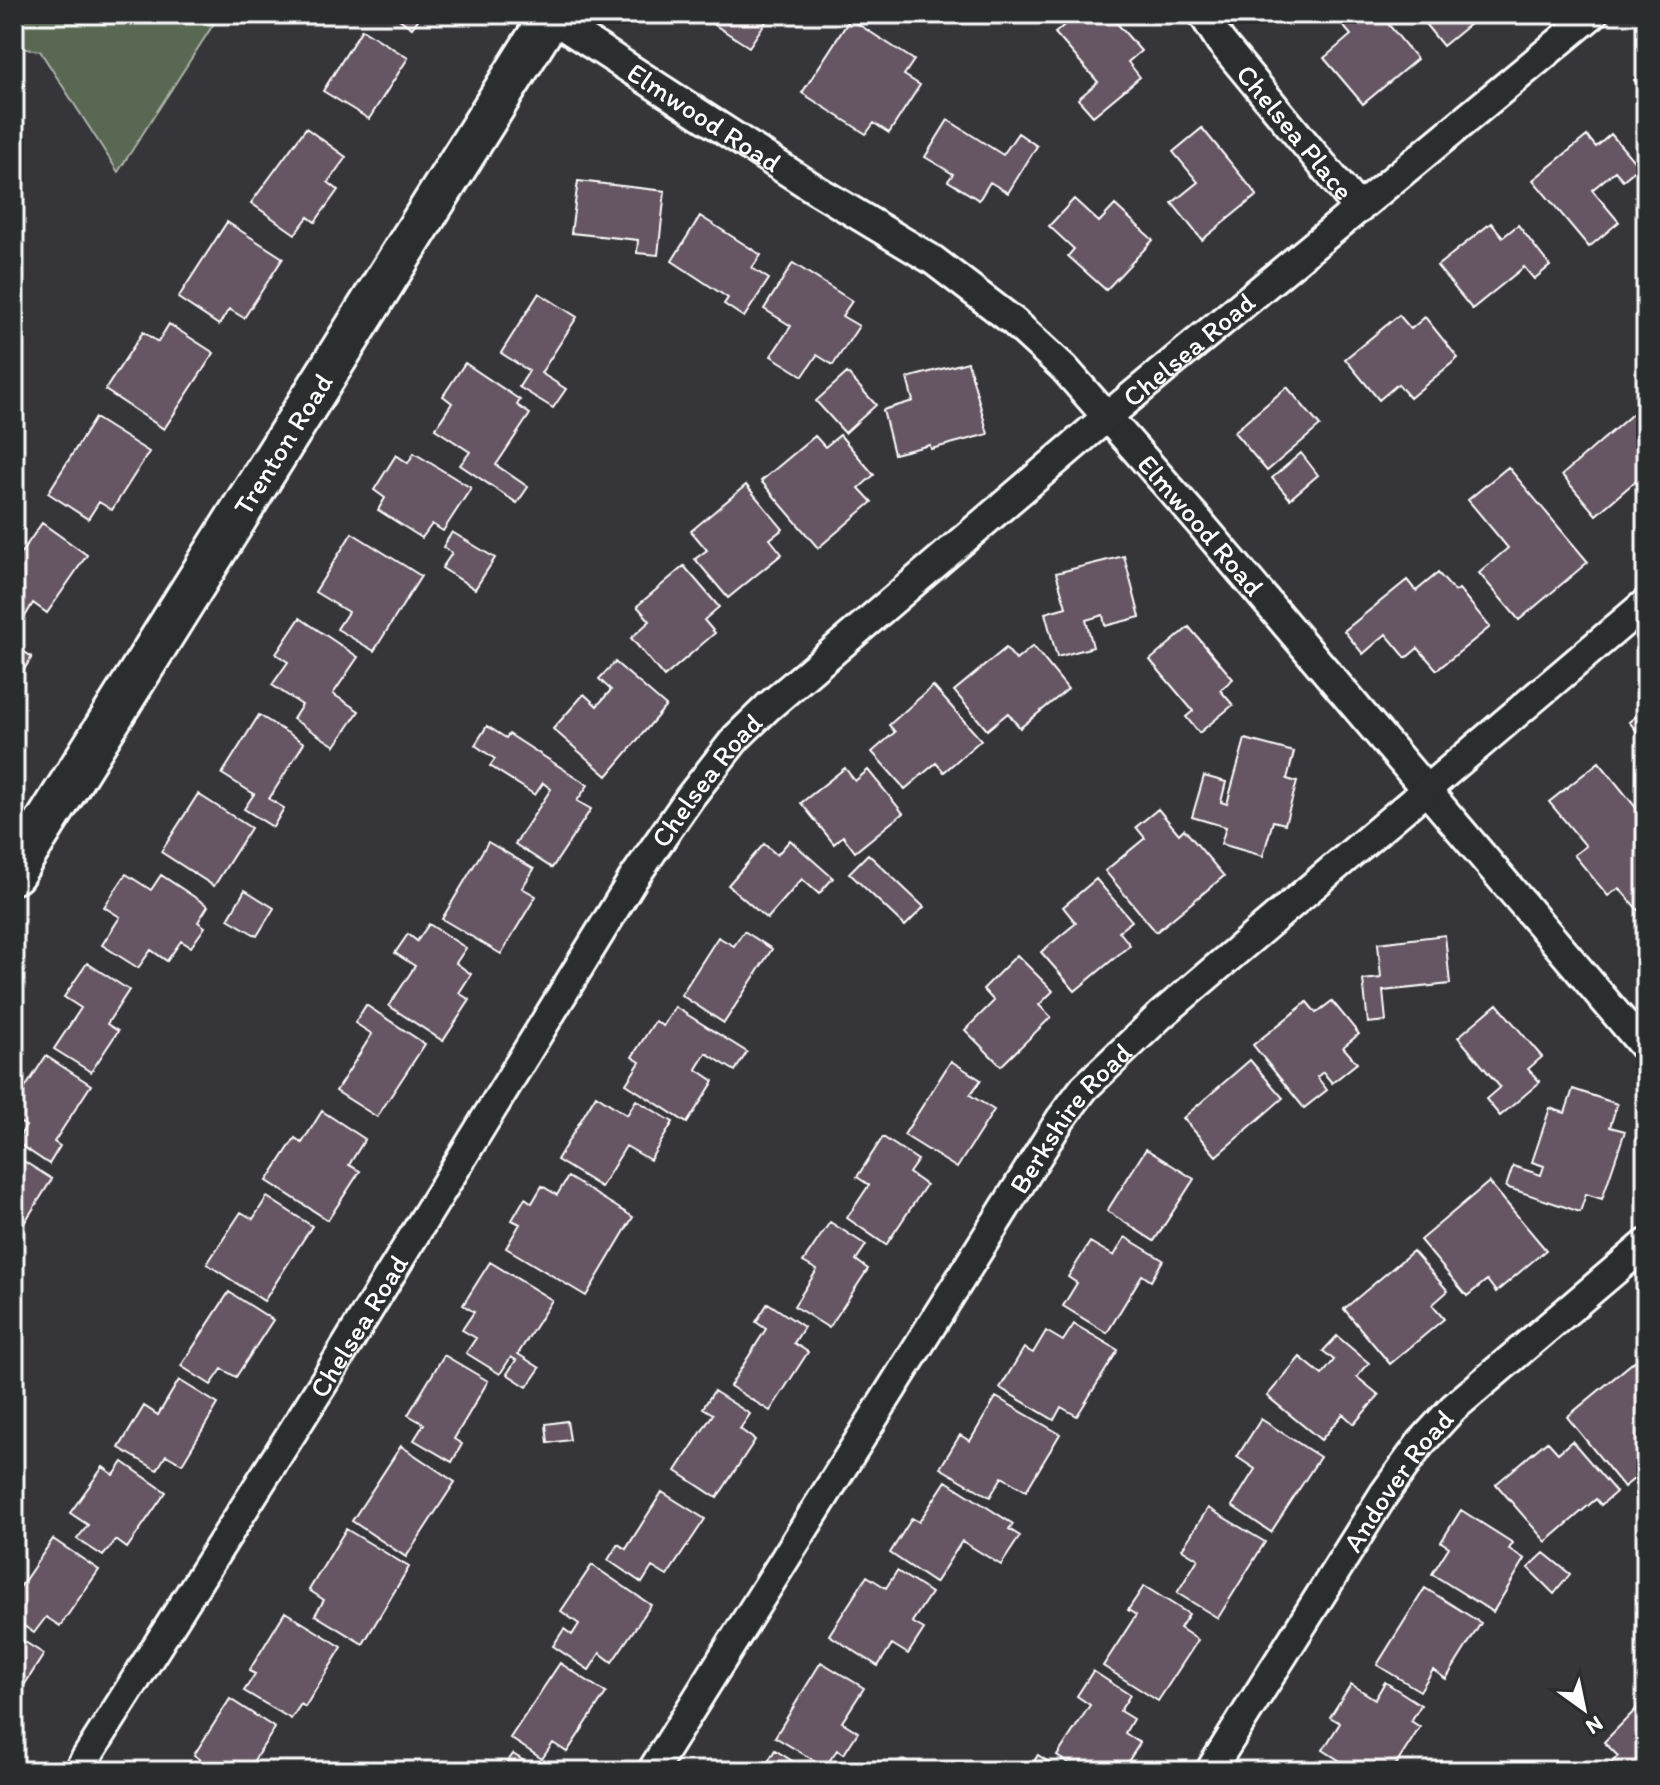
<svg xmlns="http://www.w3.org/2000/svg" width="1660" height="1785" font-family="Itim,sans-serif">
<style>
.green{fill:#586852;stroke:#acb4a8;stroke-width:2}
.building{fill:#665763;stroke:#fff;stroke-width:2}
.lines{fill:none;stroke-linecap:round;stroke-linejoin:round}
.minor-casing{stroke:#fff;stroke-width:34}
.secondary-casing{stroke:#fff;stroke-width:46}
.minor{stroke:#2a2d2e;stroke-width:28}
.secondary{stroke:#2a2d2e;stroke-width:40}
.labels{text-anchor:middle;stroke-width:7;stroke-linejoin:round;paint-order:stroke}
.street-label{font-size:28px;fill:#fff;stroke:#2a2d2e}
</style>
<rect width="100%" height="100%" fill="#363539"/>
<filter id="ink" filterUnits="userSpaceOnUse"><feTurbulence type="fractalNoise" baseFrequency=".0125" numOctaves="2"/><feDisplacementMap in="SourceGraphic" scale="16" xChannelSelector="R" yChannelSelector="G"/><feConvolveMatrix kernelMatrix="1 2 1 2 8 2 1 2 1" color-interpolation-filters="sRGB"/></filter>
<g filter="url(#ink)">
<path class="green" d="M14 14H220L118 172 40 51 14 47Z"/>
<path class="building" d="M392 14H422L412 28Z
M707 14H771L749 47 704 18Z
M1077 14H1109L1141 51 1128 62 1140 77 1093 116 1078 99 1098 82 1055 33Z
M1333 14H1380L1417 59 1363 104 1324 58 1351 35Z
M1417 14H1471L1476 19 1443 46Z
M850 19 914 60 904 75 920 85 889 133 874 123 866 134 802 93Z
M362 29 408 58 369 119 323 91Z
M1646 70V94L1634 80Z
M948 120 1003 155 1018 133 1037 146 1008 193 990 182 979 200 948 181 953 174 925 157Z
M306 128 346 157 328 182 338 190 315 222 308 217 295 234 251 203Z
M1202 128 1257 195 1202 240 1172 203 1198 182 1173 152Z
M1611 134 1639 167 1623 180 1615 171 1592 190 1619 222 1589 247 1533 180 1587 136 1596 147Z
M578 181 665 191 658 255 637 253 638 240 571 233Z
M1074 199 1099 222 1115 205 1153 240 1106 290 1068 256 1074 249 1049 226Z
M700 216 761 255 752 268 769 279 744 317 724 304 728 298 672 261Z
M227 222 283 258 244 318 229 309 219 325 178 298Z
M1491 223 1503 237 1518 225 1550 266 1534 279 1524 267 1472 309 1437 266Z
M793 263 852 301 842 316 859 326 833 365 817 355 803 376 771 356 791 326 764 309Z
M539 293 577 317 541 373 566 389 553 408 519 387 529 371 501 353Z
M1399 315 1411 329 1425 317 1458 358 1410 398 1398 384 1379 400 1345 359Z
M169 324 214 353 164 429 105 390 143 332 158 342Z
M968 362 988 434 931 449 930 445 894 454 883 410 913 401 907 378Z
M465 363 520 400 517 405 530 414 496 465 528 487 517 503 460 465 470 452 435 429 452 403 443 396Z
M847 373 876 405 845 433 816 401Z
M1287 387 1320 426 1267 471 1234 432Z
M1645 403 1646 472 1596 515 1562 475Z
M95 418 149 452 112 510 99 502 88 519 48 493Z
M840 435 874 475 859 488 872 502 818 548 761 481 815 436 825 447Z
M414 453 471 488 443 531 432 524 422 538 378 510 385 498 374 490 396 455 408 463Z
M1301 453 1318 475 1290 499 1272 478Z
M1508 467 1588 562 1519 620 1479 573 1508 548 1468 500Z
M746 485 783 529 770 539 782 554 728 598 695 559 707 550 691 531Z
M42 523 87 555 47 613 33 603 23 620 14 614V563Z
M452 532 495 558 475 589 442 568 452 553 443 547Z
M352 533 421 576 374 651 337 629 348 612 315 592Z
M1124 556 1140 617 1105 626 1103 615 1086 620 1093 647 1057 657 1045 613 1066 607 1056 573Z
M684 566 719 607 704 620 715 633 664 677 631 638 650 621 637 606Z
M1438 573 1455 592 1459 589 1490 627 1437 670 1418 648 1406 658 1386 634 1363 654 1344 631 1407 580 1416 591Z
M300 618 358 657 333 694 359 711 335 746 293 719 302 705 272 685 288 662 276 654Z
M1189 627 1233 679 1220 690 1233 705 1199 733 1186 717 1193 711 1150 660Z
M14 645 32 657 14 685Z
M1033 646 1068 689 1020 728 1008 713 987 730 954 691 1006 648 1016 660Z
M615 662 666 706 607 776 553 729 584 694 597 706 611 690 599 679Z
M933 686 981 740 944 772 936 763 905 789 872 752 895 732 889 725Z
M1646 708V742L1629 722Z
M259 715 304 743 269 799 284 808 273 827 244 809 254 794 222 774Z
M487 726 506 738 509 734 588 785 577 801 591 809 552 868 515 844 551 789 543 783 535 795 490 766 495 759 475 745Z
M1245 739 1294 752 1287 779 1297 782 1285 824 1273 821 1263 856 1221 844 1226 827 1192 817 1204 776 1226 782 1221 802 1227 804Z
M1599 762 1646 820V912L1642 915 1619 888 1608 896 1574 855 1586 846 1549 802Z
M845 768 855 781 868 770 903 813 855 852 843 836 834 844 801 803Z
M198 794 251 828 214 886 161 852Z
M1158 809 1179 834 1184 829 1224 876 1156 932 1105 871 1145 838 1136 827Z
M790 840 833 878 819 894 802 879 767 919 728 885 764 844 777 855Z
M488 842 534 869 522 888 536 896 501 954 442 919Z
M868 854 924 907 905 926 849 873Z
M126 874 151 890 161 875 208 906 198 922 205 927 191 947 181 941 167 961 151 950 138 968 102 945 120 917 104 907Z
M1096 879 1132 921 1119 931 1130 945 1075 991 1041 952 1076 923 1063 907Z
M245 890 274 908 257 936 228 919Z
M429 924 466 948 456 963 471 974 459 993 470 1000 443 1041 389 1006 415 966 395 953 408 934 417 941Z
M744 931 772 949 724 1023 681 995 718 937 734 946Z
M1445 935 1450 984 1383 991 1386 1021 1368 1023 1363 980 1381 978 1378 943Z
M1017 955 1053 991 1039 1005 1051 1017 1001 1066 965 1030 994 1001 983 989Z
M87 963 129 990 107 1024 118 1031 91 1072 54 1049 81 1008 64 997Z
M1332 1001 1359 1034 1343 1047 1357 1063 1332 1083 1323 1072 1317 1077 1327 1090 1304 1108 1253 1045 1307 1002 1316 1013Z
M1497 1004 1542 1057 1528 1069 1540 1082 1500 1116 1486 1099 1500 1087 1458 1037Z
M366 1005 425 1044 377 1117 336 1091 372 1034 355 1023Z
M675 1007 747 1052 735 1071 706 1053 696 1069 714 1081 687 1123 626 1084 640 1062 632 1057 655 1021 663 1026Z
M46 1056 91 1085 54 1142 60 1146 49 1164 16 1142 26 1126 14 1119V1105Z
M1250 1060 1283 1098 1216 1156 1183 1118Z
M951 1061 981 1080 970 1095 994 1110 957 1168 904 1135Z
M1573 1089 1617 1104 1610 1127 1625 1131 1602 1199 1586 1194 1580 1212 1506 1187 1513 1166 1541 1175 1544 1166 1532 1162 1550 1108 1565 1113Z
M596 1095 627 1115 636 1100 673 1122 650 1160 626 1146 601 1187 557 1160Z
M322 1111 365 1139 349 1165 360 1171 328 1220 267 1181 295 1138 302 1143Z
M883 1137 918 1160 909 1173 926 1185 886 1245 847 1218 869 1185 857 1177Z
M1146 1149 1194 1179 1154 1241 1107 1211Z
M14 1155 52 1179 14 1239Z
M568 1177 633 1217 586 1296 506 1248 520 1224 512 1220 525 1198 532 1203 542 1186 557 1195Z
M1489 1182 1546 1250 1496 1292 1487 1280 1467 1296 1420 1240Z
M267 1197 312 1226 264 1301 207 1264 241 1212 253 1219Z
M830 1222 866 1245 856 1260 868 1269 829 1328 794 1306 817 1270 803 1262Z
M1125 1237 1163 1260 1151 1281 1142 1275 1107 1333 1063 1306 1077 1283 1068 1277 1090 1242 1114 1256Z
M1413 1251 1448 1291 1432 1305 1444 1319 1390 1364 1344 1309Z
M490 1262 552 1300 518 1354 540 1368 527 1387 507 1374 516 1360 511 1357 500 1374 466 1353 476 1338 462 1330 474 1312 463 1305Z
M229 1292 273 1320 236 1377 222 1369 211 1385 181 1366Z
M768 1303 804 1327 794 1343 808 1352 770 1411 730 1386 766 1329 756 1322Z
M1074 1324 1118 1350 1077 1416 1061 1407 1054 1420 1000 1388 1024 1348 1033 1353 1046 1331 1063 1341Z
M1337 1336 1369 1363 1357 1377 1379 1395 1354 1424 1343 1414 1321 1440 1267 1396 1300 1357 1322 1375 1334 1360 1323 1351Z
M444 1355 488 1381 454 1439 462 1444 452 1462 414 1440 424 1424 408 1415Z
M1637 1359 1646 1370V1469L1624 1487 1567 1417Z
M179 1380 218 1404 182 1464 166 1455 157 1470 119 1448 144 1406 158 1415Z
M714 1391 750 1414 740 1429 755 1440 717 1498 676 1471 713 1414 703 1408Z
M996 1397 1060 1434 1026 1491 1002 1477 990 1497 940 1468 960 1435 970 1441Z
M1261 1419 1320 1457 1271 1532 1232 1506 1255 1469 1237 1457Z
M567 1421 570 1440 548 1443 546 1424Z
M1547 1441 1558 1453 1572 1441 1616 1492 1601 1505 1596 1499 1546 1542 1496 1484Z
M401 1446 455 1482 406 1557 352 1521Z
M123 1462 166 1492 127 1548 116 1540 103 1556 77 1539 88 1525 70 1513 103 1467 114 1475Z
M946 1481 1013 1524 1009 1529 1020 1536 1001 1565 962 1541 935 1583 890 1553 912 1518 919 1522Z
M662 1492 705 1519 667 1576 652 1567 642 1583 608 1560 618 1544 626 1549Z
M1208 1508 1265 1542 1218 1618 1177 1593 1198 1559 1182 1549Z
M1461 1510 1513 1543 1509 1549 1525 1559 1493 1612 1432 1574 1449 1547 1441 1542Z
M346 1529 409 1567 363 1644 315 1615 324 1600 309 1590Z
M53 1539 99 1570 60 1626 46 1617 34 1633 14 1619V1596Z
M1544 1553 1570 1574 1554 1594 1528 1568Z
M592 1565 651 1605 612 1662 600 1653 589 1670 553 1646 564 1629 572 1635 579 1624 561 1611Z
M897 1571 931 1593 912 1622 924 1629 908 1654 892 1644 878 1666 829 1635 867 1576 886 1588Z
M1144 1586 1189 1614 1180 1628 1198 1640 1158 1701 1103 1666 1136 1615 1128 1610Z
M1425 1588 1481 1623 1446 1679 1433 1670 1420 1691 1377 1665Z
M285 1612 342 1647 305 1707 301 1704 291 1719 244 1691 255 1674 249 1671Z
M14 1635 44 1654 14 1701Z
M821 1662 864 1688 842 1722 858 1732 844 1754 837 1750 825 1767 775 1737Z
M560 1663 606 1693 567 1752 553 1743 542 1759 510 1738Z
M1093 1671 1130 1695 1120 1711 1133 1719 1125 1733 1140 1743 1122 1771H1080L1057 1756 1090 1705 1077 1696Z
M1385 1682 1421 1705 1411 1721 1420 1727 1392 1771H1356L1323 1750 1340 1723 1330 1717 1351 1684 1375 1699Z
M230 1699 275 1728 247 1771H208L211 1767 194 1755Z
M1646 1699V1771H1603L1618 1756 1604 1742Z
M14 1713 22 1718 14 1731Z
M775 1750 808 1771H762Z
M513 1754 540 1771H501Z
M1038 1755 1062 1771H1028Z
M1318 1760 1336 1771H1311Z"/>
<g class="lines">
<g class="minor-casing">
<g id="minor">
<path id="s1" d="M1203 14 1221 42 1359 209"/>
<path id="s2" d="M550 17 815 189 933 260 1014 322 1064 368 1195 517 1646 1049"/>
<path id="s3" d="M78 1771 329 1374 633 879 690 797 736 738 768 707 1108 416 1593 14"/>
<path id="s4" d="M652 1771 1060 1120 1084 1088 1161 1015 1646 603"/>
<path id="s5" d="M1210 1771 1384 1494 1420 1444 1453 1408 1646 1244"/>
</g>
</g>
<g class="secondary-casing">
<g id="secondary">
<path id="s6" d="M14 873 552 14"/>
</g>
</g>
<use href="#minor" class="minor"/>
<use href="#secondary" class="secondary"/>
</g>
</g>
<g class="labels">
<g class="street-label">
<text dy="10" stroke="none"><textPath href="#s2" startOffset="184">Elmwood Road</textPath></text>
<text dy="10" stroke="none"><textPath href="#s1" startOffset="150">Chelsea Place</textPath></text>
<text dy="10" stroke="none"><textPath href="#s3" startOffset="1822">Chelsea Road</textPath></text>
<text dy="10" stroke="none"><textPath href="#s6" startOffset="506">Trenton Road</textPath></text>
<text dy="10" stroke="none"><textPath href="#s2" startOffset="832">Elmwood Road</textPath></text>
<text dy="10" stroke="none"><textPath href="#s3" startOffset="1174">Chelsea Road</textPath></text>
<text dy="10" stroke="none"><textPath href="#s4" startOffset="776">Berkshire Road</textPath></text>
<text dy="10" stroke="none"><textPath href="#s3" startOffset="526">Chelsea Road</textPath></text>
<text dy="10" stroke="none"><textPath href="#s5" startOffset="346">Andover Road</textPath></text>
</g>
</g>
<rect width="1660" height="1785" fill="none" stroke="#2a2d2e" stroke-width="48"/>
<rect x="24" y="24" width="1612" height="1737" fill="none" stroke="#fff" stroke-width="3" filter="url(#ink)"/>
<g transform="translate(1584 1709) rotate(147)" stroke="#2a2d2e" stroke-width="6" paint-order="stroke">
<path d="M0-6L14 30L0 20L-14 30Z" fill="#ffffff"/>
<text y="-12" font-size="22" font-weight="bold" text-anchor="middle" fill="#ffffff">N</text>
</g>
</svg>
